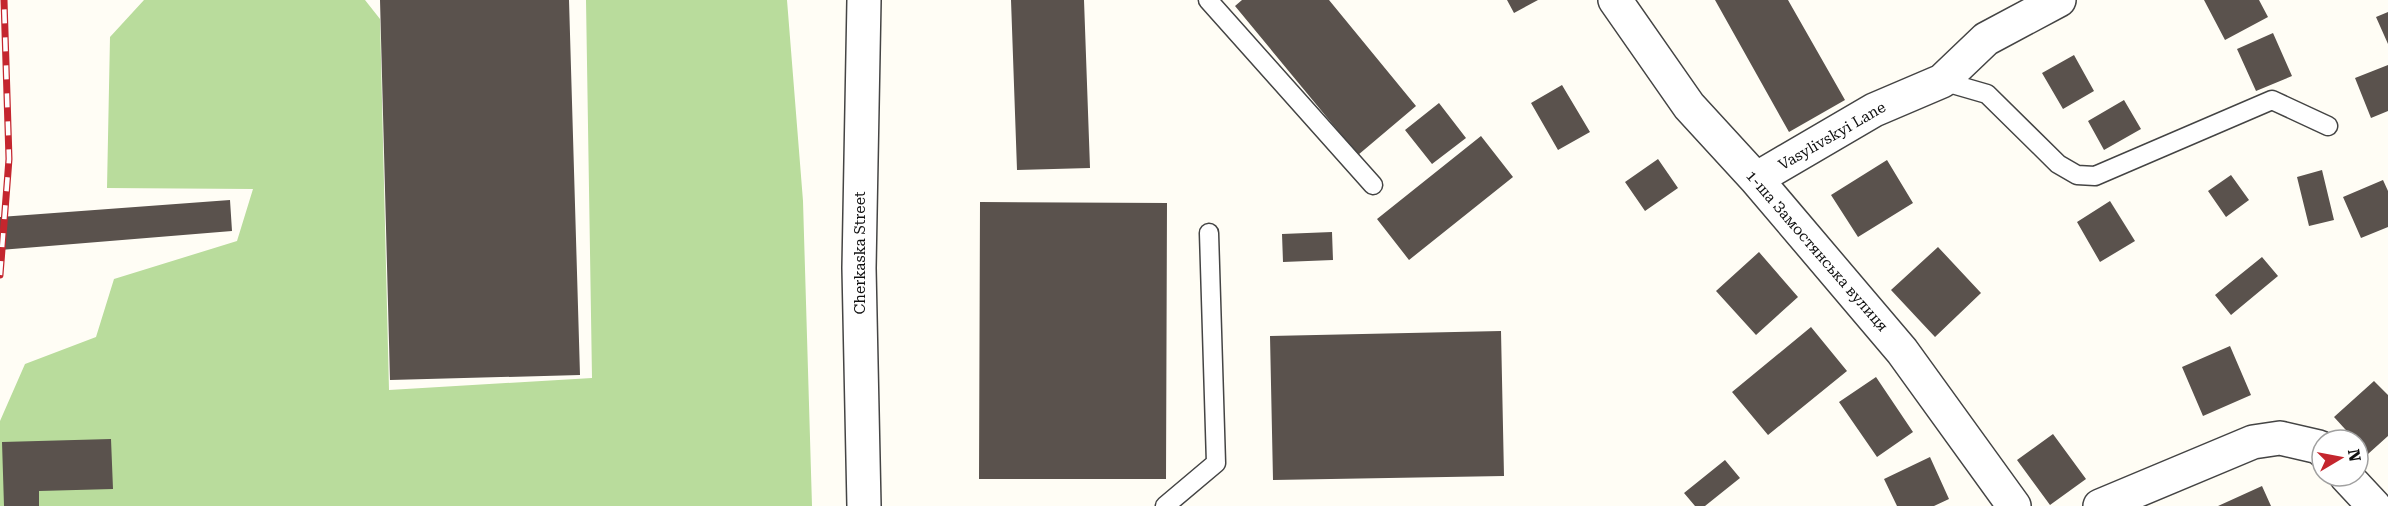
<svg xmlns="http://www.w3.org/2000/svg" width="2388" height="506" font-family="'Roboto Serif',serif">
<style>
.forest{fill:#b9dc9c}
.building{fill:#5a524d}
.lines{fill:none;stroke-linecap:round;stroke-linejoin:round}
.lane-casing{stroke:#444;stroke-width:21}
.street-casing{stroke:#444;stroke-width:36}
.lane{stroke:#fff;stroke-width:18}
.street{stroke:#fff;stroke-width:33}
.rail-casing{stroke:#c4262e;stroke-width:7}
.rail{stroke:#fff;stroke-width:4.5;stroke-dasharray:14;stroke-linecap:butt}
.labels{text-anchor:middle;stroke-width:6;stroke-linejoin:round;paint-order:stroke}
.street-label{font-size:15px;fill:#111;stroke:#fff}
</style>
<rect width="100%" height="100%" fill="#fffdf5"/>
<path class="forest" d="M144 0H365L380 19 389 390 592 378 586 0H787L803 201 812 506H0V421L25 364 96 337 114 279 237 241 253 189 107 188 110 37Z"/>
<path class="building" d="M380 0H569L580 375 390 380Z
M1011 0H1084L1090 168 1017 170Z
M1242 0H1329L1416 106 1358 155 1235 6Z
M1507 0H1538L1514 13Z
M1715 0H1788L1845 100 1789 132Z
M2204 0H2259L2268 17 2225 40Z
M2388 12V44L2376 17Z
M2273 33 2292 76 2256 91 2237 49Z
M2074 55 2094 91 2063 109 2042 73Z
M2388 65V111L2371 118 2355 78Z
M1562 85 1590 132 1558 150 1531 103Z
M2124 100 2141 129 2104 150 2088 121Z
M1439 103 1466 138 1432 164 1405 130Z
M1481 136 1513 177 1409 260 1377 219Z
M1658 159 1678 188 1645 211 1625 182Z
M1887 160 1913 203 1858 237 1831 195Z
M2322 170 2334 220 2309 226 2297 177Z
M2231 175 2249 200 2226 217 2208 191Z
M2383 180 2388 191V227L2361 238 2343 197Z
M230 200 232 231 0 250V217Z
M2110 201 2135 241 2100 262 2077 222Z
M980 202 1167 203 1166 479H979Z
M1332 232 1333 260 1283 262 1282 234Z
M1938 247 1981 293 1935 337 1891 290Z
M1759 252 1798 297 1756 335 1716 291Z
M2262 257 2278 276 2231 315 2215 295Z
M1811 327 1847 371 1768 435 1732 392Z
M1501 331 1504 476 1273 480 1270 336Z
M2230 346 2251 395 2203 416 2182 367Z
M1876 377 1913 432 1877 457 1839 402Z
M2374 381 2388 395V436L2368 454 2358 443V440H2355L2334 417Z
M2053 434 2086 479 2050 505 2017 460Z
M111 439 113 489 39 491V506H4L2 442Z
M1930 457 1949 499 1934 506H1897L1884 479Z
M1725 460 1740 478 1705 506H1695L1684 493Z
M2262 486 2271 506H2218Z"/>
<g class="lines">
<g class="lane-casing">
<path id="lane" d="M1208 0 1373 185
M1942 81 1987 94 2058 164 2077 175 2095 176 2272 100 2328 126
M1165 506 1216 463 1209 233"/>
</g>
<g class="street-casing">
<path id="street" d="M864 0 859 268 864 506
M1615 0 1689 106 1756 179 1902 351 2014 506
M1756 179 1874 110 1942 81 1986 39 2059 0
M2346 476 2374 506
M2100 506 2253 442 2280 438 2319 447 2322 450"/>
</g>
<use href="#lane" class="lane"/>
<use href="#street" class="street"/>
<g class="rail-casing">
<path id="rail" d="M0 275 9 159 4 0"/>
</g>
<use href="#rail" class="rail"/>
</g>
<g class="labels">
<g class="street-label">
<text transform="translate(1832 136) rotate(-30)" y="5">Vasylivskyi Lane</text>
<text transform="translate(1817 251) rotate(49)" y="5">1-ша Замостянська вулиця</text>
<text transform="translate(860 253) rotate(-90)" y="5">Cherkaska Street</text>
</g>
</g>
<g transform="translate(2340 458) rotate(80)"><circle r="28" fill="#ffffff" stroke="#a0a0a0" stroke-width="1.5"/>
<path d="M0-4.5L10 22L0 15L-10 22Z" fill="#c4262e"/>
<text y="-9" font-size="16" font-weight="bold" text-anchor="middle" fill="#111111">N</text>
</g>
</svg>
